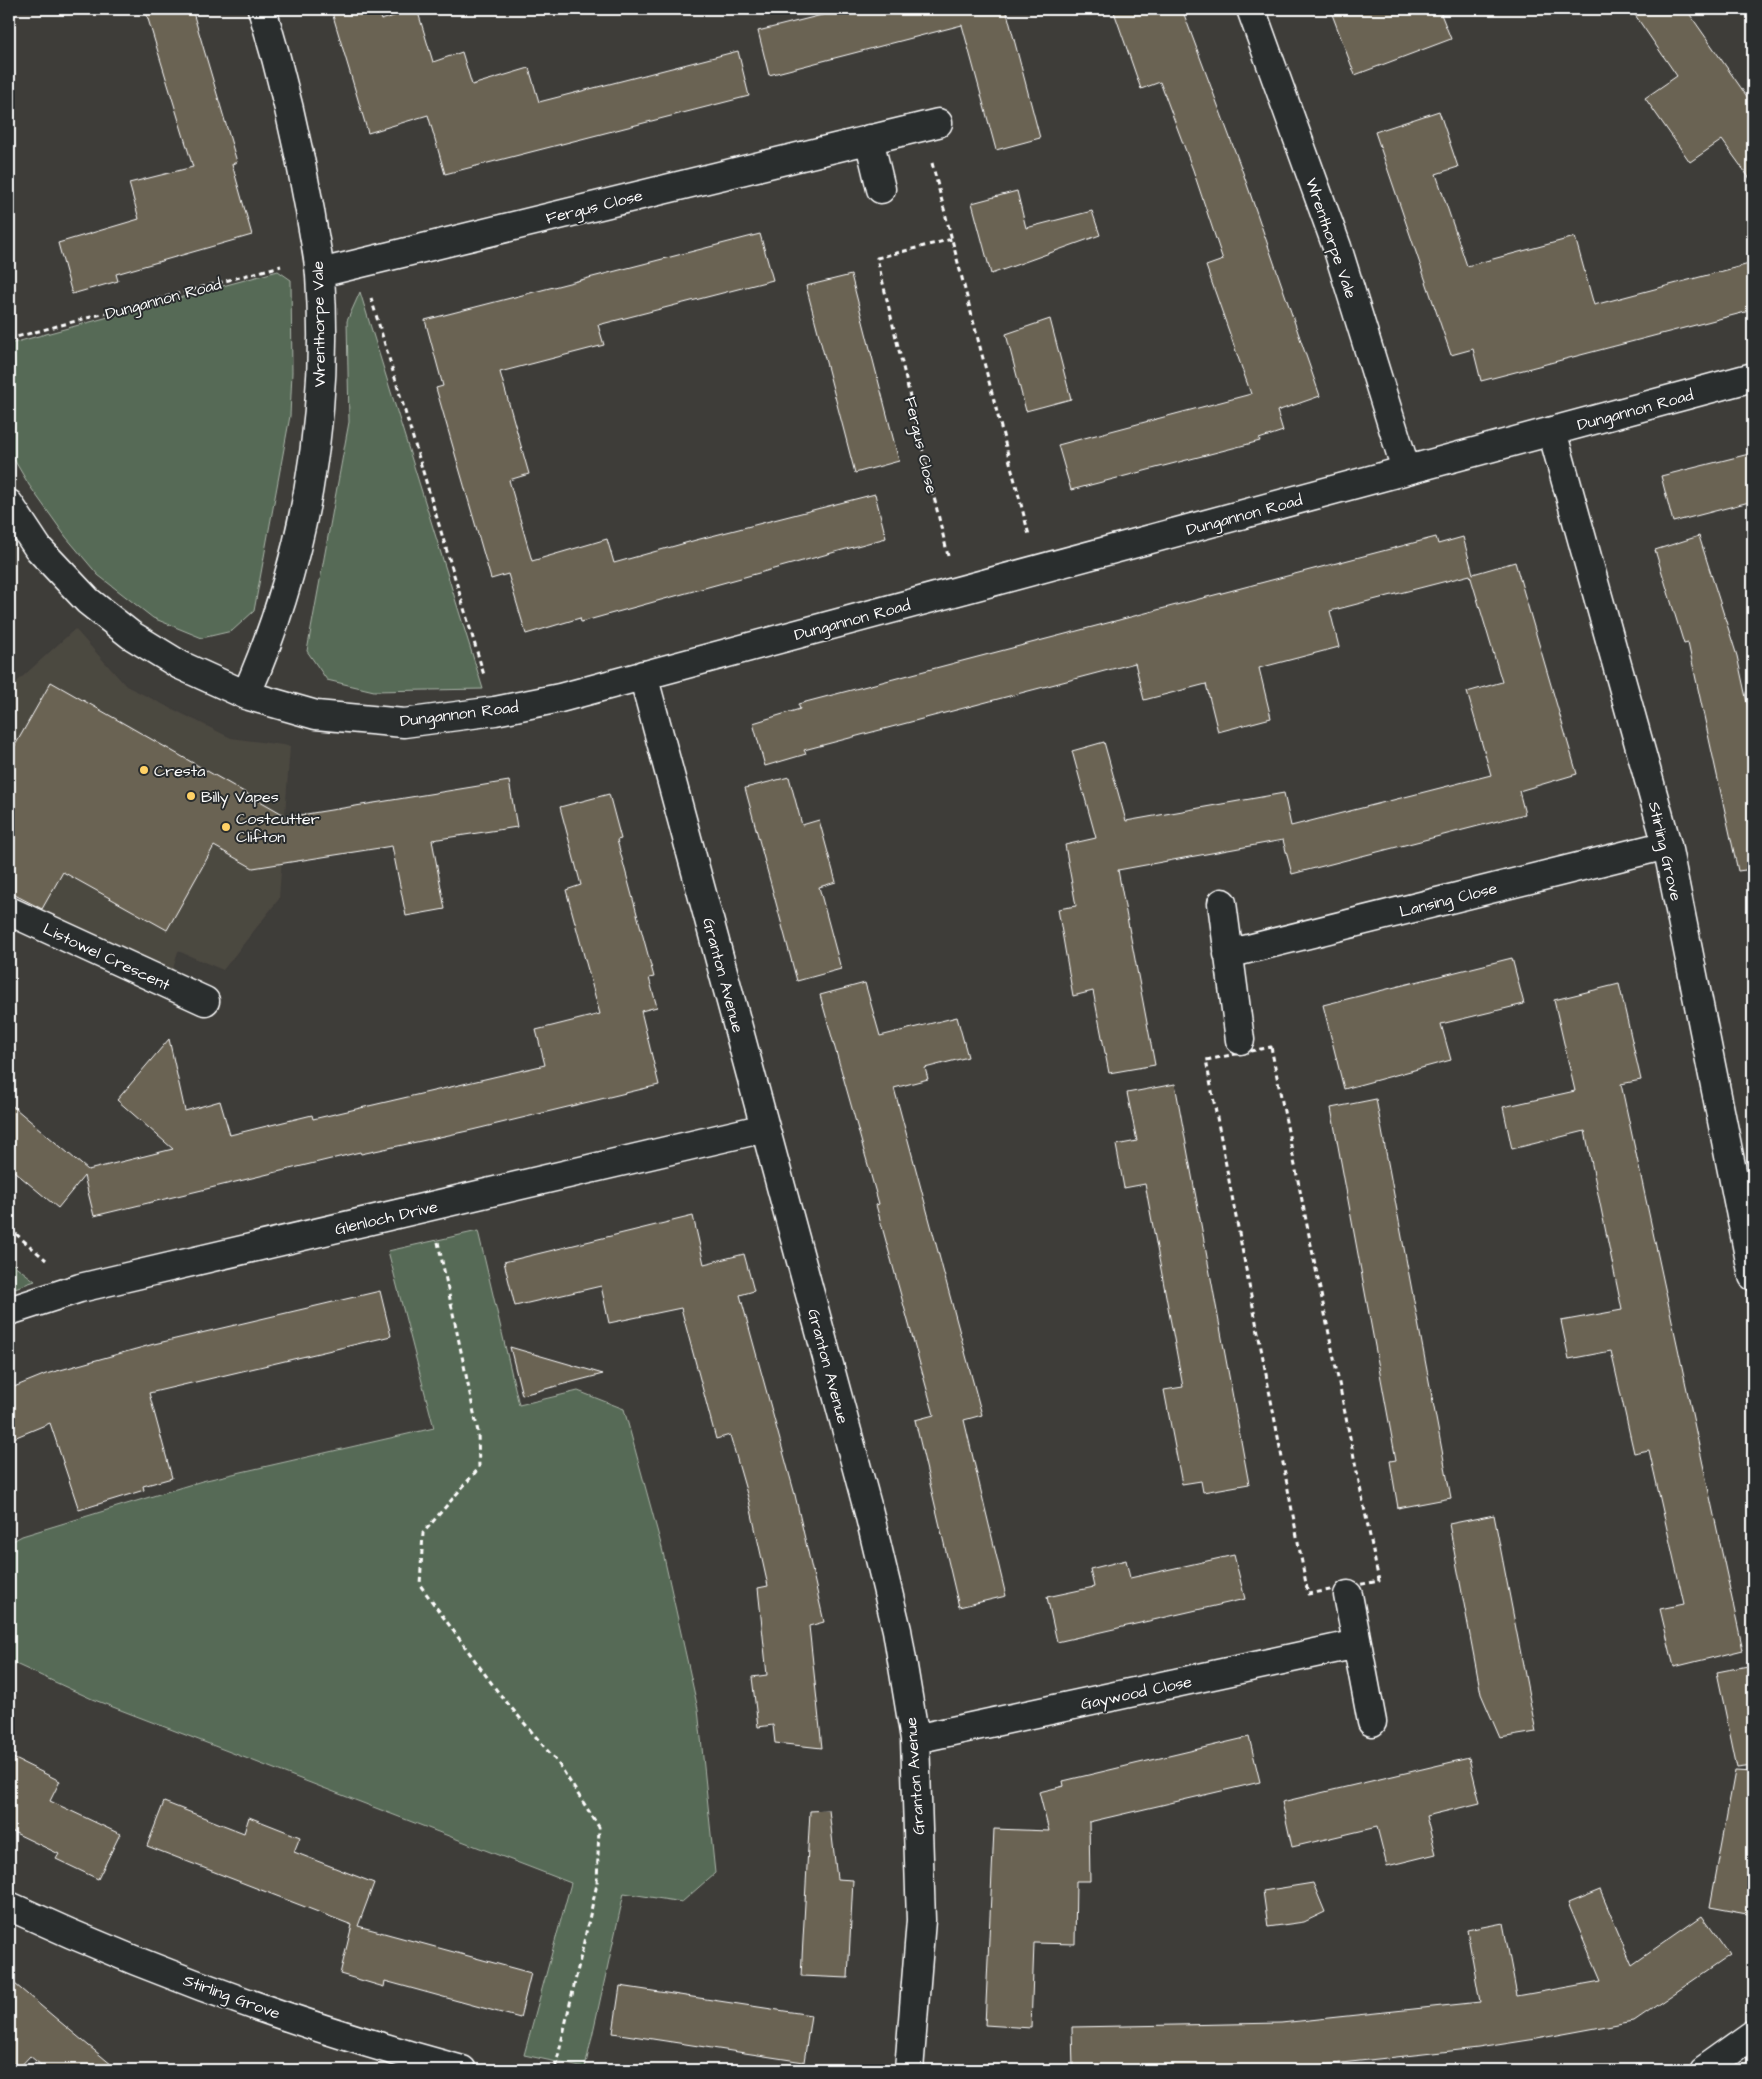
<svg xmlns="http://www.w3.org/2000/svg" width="1762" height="2079" font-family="'Architects Daughter',sans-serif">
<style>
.built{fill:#4c4841}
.green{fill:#576b56;stroke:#abb5aa}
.building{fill:#6b6353;stroke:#fff}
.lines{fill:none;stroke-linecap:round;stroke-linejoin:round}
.minor-casing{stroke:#fff;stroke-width:31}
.path{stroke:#fff;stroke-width:3;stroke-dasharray:5 4;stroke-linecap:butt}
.minor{stroke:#2a2d2e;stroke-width:28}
.poi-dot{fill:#ffd166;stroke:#2a2d2e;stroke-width:2}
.labels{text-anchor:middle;stroke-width:4;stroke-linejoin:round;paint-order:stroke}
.street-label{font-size:16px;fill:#fff;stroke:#2a2d2e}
.poi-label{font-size:16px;fill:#fff;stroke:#2a2d2e;text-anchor:start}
</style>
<rect width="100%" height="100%" fill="#3e3d39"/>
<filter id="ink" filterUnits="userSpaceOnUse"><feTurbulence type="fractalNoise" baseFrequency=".02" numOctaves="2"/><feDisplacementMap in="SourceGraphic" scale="10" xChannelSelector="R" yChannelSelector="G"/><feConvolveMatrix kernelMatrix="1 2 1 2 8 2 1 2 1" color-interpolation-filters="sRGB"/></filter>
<g filter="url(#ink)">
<path class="built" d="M75 629 126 686 231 738 290 746 279 899 223 970 178 951 167 991 9 909V689Z"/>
<path class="green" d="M278 271 291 280 292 372 290 416 254 611 232 631 202 638 153 618 98 575 66 537 29 485 9 451V344Z
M360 292 483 689 374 691 327 680 307 651 349 422 347 321Z
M478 1231 519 1405 578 1391 624 1409 662 1548 698 1709 715 1873 682 1902 624 1893 585 2068 524 2055 571 1883 92 1699 9 1661V1543L22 1536 202 1481 434 1428 388 1251Z
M9 1261 35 1281 9 1290Z"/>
<path class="building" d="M145 9H192L237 162 232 164 252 235 116 274 118 281 72 294 58 243 139 219 129 183 193 167Z
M331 9H378L381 20 417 9 433 62 462 52 472 85 529 68 539 102 738 51 749 96 445 174 428 115 368 133Z
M846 9H1006L1040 138 996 150 962 25 769 75 758 31Z
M1113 9H1182L1242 170 1320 396 1277 411 1283 431 1259 439 1260 441 1071 490 1058 445 1251 394 1206 266 1223 260 1193 170 1160 82 1141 89Z
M1330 9H1439L1451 39 1355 75Z
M1631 9H1686L1753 105V183L1722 140 1690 162 1645 98 1677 76Z
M1439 111 1458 167 1436 174 1467 266 1575 237 1594 305 1753 263V310L1481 381 1473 349 1451 355 1375 132Z
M1017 191 1026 228 1092 211 1100 235 991 274 972 203Z
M760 234 773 280 598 325 604 345 500 372 529 474 509 480 532 561 607 539 614 563 696 540 875 494 886 538 581 622 580 618 526 634 508 574 491 579 436 388 443 386 425 320Z
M851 275 899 461 855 473 806 286Z
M1050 319 1071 399 1026 411 1006 334Z
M1753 453V501L1673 522 1661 476Z
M1699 536 1737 656 1753 730V869L1738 871 1688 643 1684 644 1655 550Z
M1436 537 1438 544 1463 537 1473 574 1515 562 1577 774 1519 791 1525 814 1292 874 1283 840 1118 870 1155 1065 1109 1073 1093 991 1073 996 1058 909 1076 906 1065 845 1096 838 1072 751 1104 742 1126 821 1284 793 1291 826 1491 775 1467 692 1502 682 1470 575 1330 611 1339 647 1259 668 1271 718 1218 732 1206 684 1144 700 1135 663 804 750 806 754 765 766 753 723 800 709 798 704Z
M51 682 288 817 509 781 517 827 432 840 445 909 406 916 392 846 253 868 214 846 167 930 63 872 42 909 9 892V756Z
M789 777 802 825 819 820 836 882 819 887 841 969 797 981 745 788Z
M609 794 621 839 617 840 654 977 649 978 657 1007 641 1011 659 1085 472 1130 361 1154 360 1152 94 1216 84 1176 58 1208 9 1167V1103L88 1170 173 1149 117 1100 169 1039 185 1111 220 1101 230 1135 312 1115 313 1119 545 1065 536 1030 600 1014 566 890 581 885 560 807Z
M1512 958 1524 1004 1441 1024 1451 1060 1344 1089 1323 1005Z
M865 983 880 1036 957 1017 968 1057 925 1068 928 1079 894 1088 982 1415 964 1420 1006 1596 959 1607 915 1420 934 1415 876 1205 879 1204 820 995Z
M1619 984 1641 1080 1621 1084 1743 1650 1674 1667 1660 1609 1684 1604 1649 1450 1634 1453 1611 1351 1569 1359 1561 1321 1622 1310 1585 1131 1512 1149 1503 1107 1575 1091 1554 1000Z
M1175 1084 1249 1484 1203 1492 1201 1481 1182 1484 1164 1390 1183 1387 1145 1184 1124 1188 1116 1145 1137 1141 1127 1093Z
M1376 1099 1451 1498 1398 1508 1390 1461 1396 1460 1331 1108Z
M693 1216 704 1264 744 1254 754 1291 740 1295 795 1495 824 1622 809 1626 822 1748 775 1743 773 1725 758 1727 752 1677 767 1675 758 1588 768 1586 749 1501 730 1435 716 1439 681 1308 609 1323 601 1286 515 1306 504 1262Z
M380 1291 391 1336 149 1393 172 1478 143 1486 144 1490 79 1510 50 1423 9 1440V1389L46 1374 154 1344Z
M510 1347 603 1374 522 1395Z
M1494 1515 1536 1732 1500 1738 1481 1694 1449 1524Z
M1234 1555 1245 1599 1057 1642 1047 1597 1094 1587 1090 1569 1126 1560 1130 1578Z
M1753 1665V1766L1737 1768 1717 1672Z
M1249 1737 1260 1782 1089 1822 1090 1881H1076L1075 1944 1034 1943 1031 2028 985 2025 994 1829 1049 1831 1039 1792 1064 1786 1063 1781Z
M9 1756 60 1781 50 1801 120 1834 98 1879 56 1859 59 1854 9 1830Z
M1469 1758 1480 1803 1426 1816 1436 1854 1387 1866 1377 1827 1292 1847 1282 1802Z
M1735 1771 1753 1772V1915L1710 1907Z
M164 1802 244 1833 249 1817 300 1837 294 1852 374 1883 358 1926 531 1973 520 2018 385 1981 384 1987 340 1974 352 1925 147 1846Z
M829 1810 837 1879 853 1880 848 1978 801 1976 810 1811Z
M1313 1883 1325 1912 1304 1922 1268 1927 1263 1891Z
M1600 1890 1632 1965 1702 1916 1730 1955 1634 2021 1536 2039 1478 2048 1296 2068 1073 2070 1072 2027 1281 2023 1480 2002 1467 1930 1503 1923 1517 1996 1601 1981 1568 1903Z
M9 1979 59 2021 118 2070H47L30 2056 17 2070H9Z
M620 1986 811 2015 804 2062 613 2033Z"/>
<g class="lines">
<g class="minor-casing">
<path id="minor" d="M1251 9 1337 247 1406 470
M869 139 881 189
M320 273 938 123
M1552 431 1667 845 1753 1276
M9 504 38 548 88 601 131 635 180 665 246 695 316 715 404 723 495 711 560 698 1753 377
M643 675 869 1513 897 1630 915 1739 921 1920 909 2070
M246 695C304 564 330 418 320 275 318 253 313 232 310 211 298 143 282 75 262 9
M1222 903 1240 1040
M9 911 205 1001
M1228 954 1667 845
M9 1311 80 1288 765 1128
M1348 1595 1372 1722
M915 1739 1357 1644
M9 1906C154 1973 307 2028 462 2070
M1704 2070 1753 2035"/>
</g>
<path class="path" d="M932 163 1029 535
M371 298 484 675
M9 339 281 266
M948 556 877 258 952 239
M1271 1047 1379 1581 1308 1594 1206 1060Z
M9 1228 46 1260
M438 1242 478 1432 479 1468 423 1533 420 1585 498 1692 558 1763 599 1827 597 1884 555 2070"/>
<use href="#minor" class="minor"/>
</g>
</g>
<g class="poi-dot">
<circle cx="144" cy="770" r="5"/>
<circle cx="191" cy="796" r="5"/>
<circle cx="226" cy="827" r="5"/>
</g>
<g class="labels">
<g class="street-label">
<text transform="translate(594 206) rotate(-14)" y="6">Fergus Close</text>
<text transform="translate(1332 238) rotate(71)" y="6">Wrenthorpe Vale</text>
<text transform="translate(163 298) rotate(-15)" y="6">Dungannon Road</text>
<text transform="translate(318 324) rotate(-91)" y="6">Wrenthorpe Vale</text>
<text transform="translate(1635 409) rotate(-15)" y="6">Dungannon Road</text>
<text transform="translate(922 445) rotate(77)" y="6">Fergus Close</text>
<text transform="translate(1244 514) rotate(-15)" y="6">Dungannon Road</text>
<text transform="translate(852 619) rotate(-15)" y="6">Dungannon Road</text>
<text transform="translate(459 713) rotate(-7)" y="6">Dungannon Road</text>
<text transform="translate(1666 851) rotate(77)" y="6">Stirling Grove</text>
<text transform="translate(1448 899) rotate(-14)" y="6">Lansing Close</text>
<text transform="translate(107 956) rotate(25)" y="6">Listowel Crescent</text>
<text transform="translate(724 975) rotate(75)" y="6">Granton Avenue</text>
<text transform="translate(386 1217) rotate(-13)" y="6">Glenloch Drive</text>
<text transform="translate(829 1366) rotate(75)" y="6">Granton Avenue</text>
<text transform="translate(1136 1692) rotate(-12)" y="6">Gaywood Close</text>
<text transform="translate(914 1776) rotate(-94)" y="6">Granton Avenue</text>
<text transform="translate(232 1996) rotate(20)" y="6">Stirling Grove</text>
</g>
<g class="poi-label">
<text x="154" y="776">Cresta</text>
<text x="201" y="802">Billy Vapes</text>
<text x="236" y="824">Costcutter<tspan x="236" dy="18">Clifton</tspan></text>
</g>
</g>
<rect width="1762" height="2079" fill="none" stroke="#2a2d2e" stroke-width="30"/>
<rect x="15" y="15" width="1732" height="2049" fill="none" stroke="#fff" stroke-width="2" filter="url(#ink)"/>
</svg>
